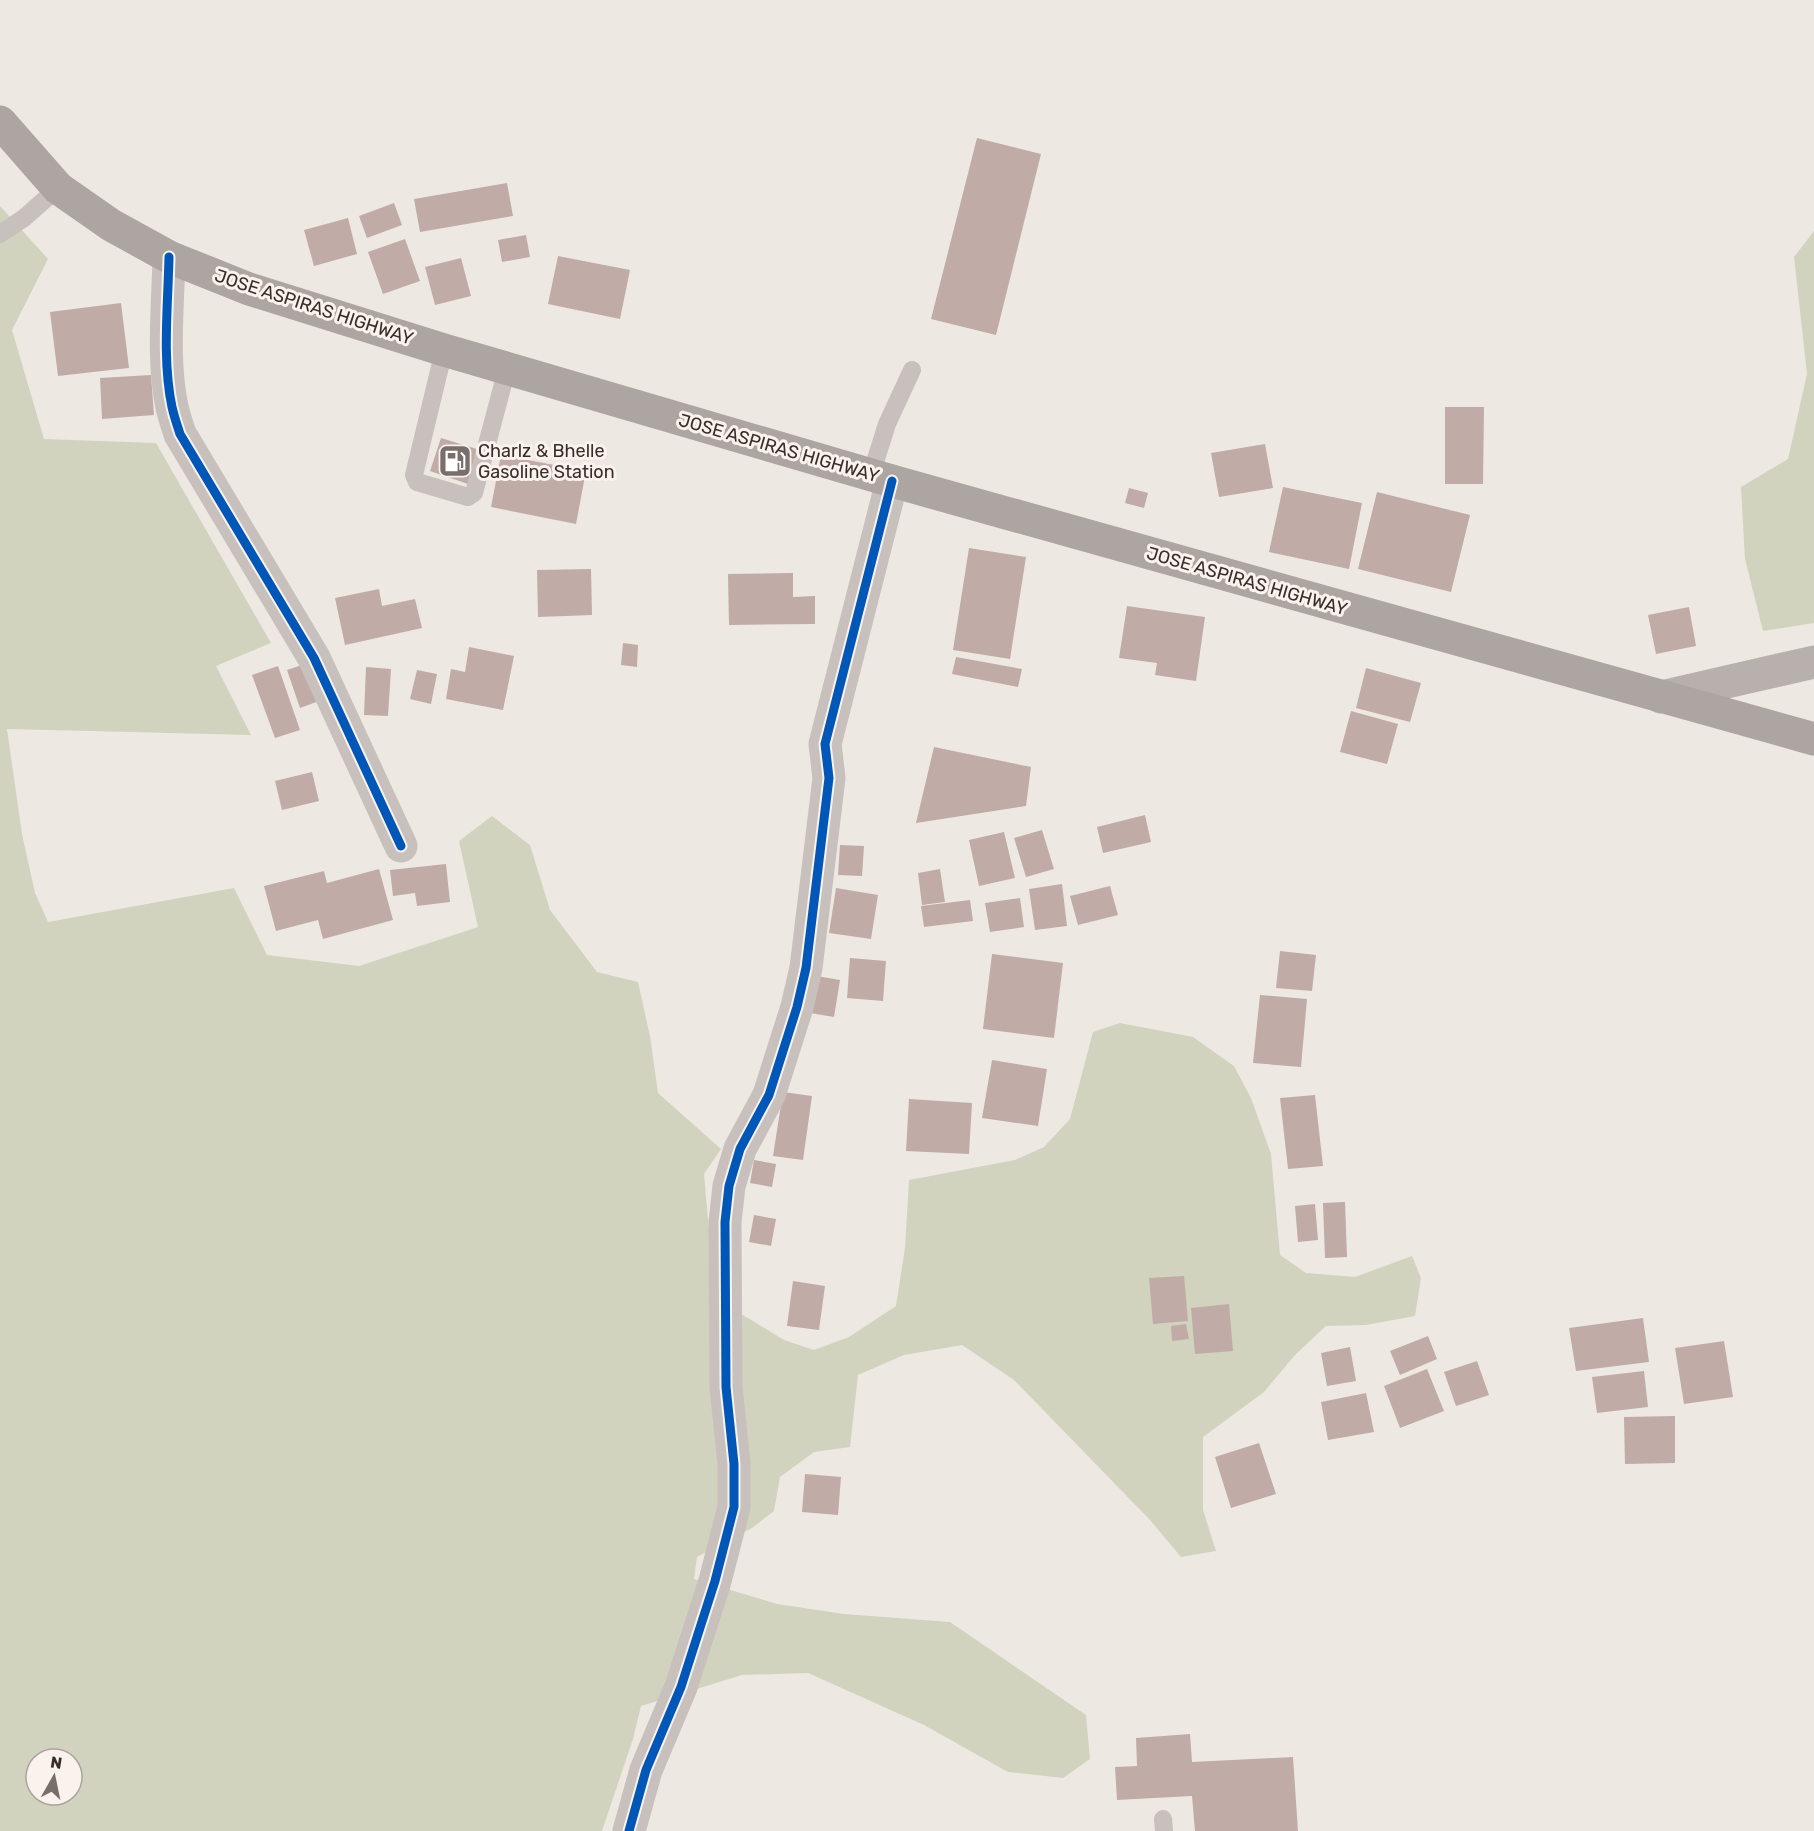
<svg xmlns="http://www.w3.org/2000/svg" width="1814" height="1831" font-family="Rubik,sans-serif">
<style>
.green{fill:#d1d3be;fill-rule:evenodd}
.building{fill:#c1aba6}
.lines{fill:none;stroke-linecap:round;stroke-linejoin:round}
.service{stroke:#c7c0bc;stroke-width:18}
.minor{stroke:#c7c0bc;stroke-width:33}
.secondary{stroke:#b8b0ad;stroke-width:33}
.primary{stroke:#aca5a1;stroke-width:33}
.cycleway-casing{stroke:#faf2ec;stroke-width:13}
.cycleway{stroke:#0057b8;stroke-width:9}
.labels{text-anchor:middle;stroke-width:6;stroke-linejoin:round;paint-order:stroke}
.street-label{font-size:18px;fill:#382d2a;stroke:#faf2ec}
.poi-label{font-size:18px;fill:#382d2a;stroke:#faf2ec;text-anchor:start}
</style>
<rect width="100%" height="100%" fill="#eee8e3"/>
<path class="green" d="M0 206 48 259 12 330 44 439 156 443 271 643 216 666 251 735 7 729 22 834 35 893 48 922 234 888 267 955 359 966 478 927 459 841 492 816 530 845 550 910 597 972 638 982 650 1036 658 1093 721 1149 704 1174 715 1298 784 1340 814 1350 849 1337 896 1306 905 1248 909 1180 1015 1160 1044 1147 1070 1119 1093 1032 1120 1023 1193 1037 1234 1066 1251 1098 1271 1154 1280 1255 1306 1273 1355 1277 1412 1256 1421 1278 1415 1316 1366 1325 1326 1326 1295 1355 1264 1392 1203 1437V1510L1216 1551 1181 1557 1150 1520 1014 1380 962 1345 904 1355 858 1375 850 1447 814 1452 780 1477 774 1511 752 1528 697 1557 694 1579 777 1604 844 1614 950 1622 1086 1715 1090 1759 1063 1778 1008 1772 924 1725 808 1673 742 1675 641 1706 633 1739 602 1831H0ZM36 1759H72V1795H36Z
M1814 231V623L1763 631 1745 559 1741 487 1788 459 1807 374 1794 257Z"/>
<path class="building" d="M977 138 1041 154 996 335 931 319Z
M507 183 513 216 420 232 414 199Z
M394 203 402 225 367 238 359 216Z
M348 218 357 254 314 266 304 230Z
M526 235 530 257 502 262 498 240Z
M405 239 420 281 383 294 368 252Z
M558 256 630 270 620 319 548 304Z
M461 258 471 296 435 305 425 267Z
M121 303 129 368 58 376 50 312Z
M151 375 154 415 102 419 100 378Z
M1445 407H1484L1483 484H1445Z
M441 438 480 450 468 484 430 471Z
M1265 444 1273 488 1219 497 1211 453Z
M501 455 586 471 576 524 491 507Z
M1283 487 1362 503 1349 569 1269 552Z
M1129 488 1148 493 1144 508 1125 503Z
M1377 492 1470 515 1451 592 1358 569Z
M969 548 1026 557 1010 659 953 650Z
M591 569 592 615 538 617 537 570Z
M793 573V597L815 596V624L729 625 728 574Z
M379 589 382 606 415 599 422 628 345 645 335 598Z
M1127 606 1205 617 1196 681 1155 675 1157 663 1119 658Z
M1689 607 1696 646 1656 654 1648 615Z
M623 643 638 645 637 667 621 665Z
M469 647 514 656 503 710 446 699 451 669 465 672Z
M956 657 1022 669 1018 687 952 674Z
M314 661 327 698 300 708 287 670Z
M278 666 300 730 275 738 252 675Z
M366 667 391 669 388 716 364 715Z
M1366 668 1421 683 1410 722 1356 708Z
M417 670 437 674 431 704 410 699Z
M1351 711 1398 724 1387 764 1340 752Z
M934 747 1031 767 1026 806 916 823Z
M312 772 319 801 282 810 275 781Z
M1145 815 1151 842 1103 853 1097 827Z
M1042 830 1054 869 1026 877 1014 838Z
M1004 832 1015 878 979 886 969 840Z
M840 845 864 846 862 876 838 875Z
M446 864 450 902 417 906 415 893 393 896 390 870Z
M379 869 393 920 323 939 318 920 276 931 264 886 324 871 327 883Z
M940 869 945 902 922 905 918 873Z
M1062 884 1067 926 1035 930 1029 889Z
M1110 886 1118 915 1078 925 1070 896Z
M836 888 878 895 871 939 829 933Z
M1020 898 1024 927 990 932 985 903Z
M970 900 973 921 924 927 921 906Z
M1280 951 1316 955 1312 991 1276 988Z
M992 954 1063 963 1054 1038 983 1029Z
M850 958 886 961 883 1001 847 998Z
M811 975 840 980 834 1017 804 1012Z
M1260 995 1307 999 1301 1067 1253 1063Z
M992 1060 1047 1069 1038 1126 982 1118Z
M783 1092 812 1096 803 1160 773 1156Z
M1315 1095 1323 1166 1288 1169 1280 1098Z
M909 1099 972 1103 969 1154 906 1151Z
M754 1160 776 1164 772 1187 750 1183Z
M1345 1202 1347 1257 1325 1258 1323 1203Z
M1315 1204 1318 1240 1298 1242 1295 1206Z
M754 1215 776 1219 771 1246 749 1242Z
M1184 1276 1188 1321 1153 1324 1149 1278Z
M793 1281 825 1286 819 1330 787 1326Z
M1229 1304 1233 1351 1195 1354 1191 1308Z
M1643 1318 1649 1362 1576 1371 1569 1328Z
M1186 1324 1189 1339 1172 1341 1171 1326Z
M1428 1336 1437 1359 1400 1375 1390 1351Z
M1724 1341 1733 1397 1684 1404 1675 1348Z
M1350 1347 1356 1381 1327 1386 1321 1353Z
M1477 1361 1489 1395 1456 1406 1444 1372Z
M1427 1369 1444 1411 1400 1428 1384 1386Z
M1644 1371 1648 1407 1597 1413 1592 1377Z
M1366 1393 1374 1432 1328 1440 1321 1402Z
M1675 1416V1463L1625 1464 1624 1417Z
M1259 1443 1276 1494 1231 1508 1215 1457Z
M805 1474 841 1477 838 1515 802 1512Z
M1190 1734 1192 1762 1293 1757 1298 1831H1195L1192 1796 1117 1800 1115 1767 1137 1766 1136 1738Z"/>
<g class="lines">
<path class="service" d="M0 234 24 218 58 188
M444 350 414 475 417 482 468 497 474 493 507 369
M871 475 887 424 912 370
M1163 1819 1164 1831"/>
<path class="minor" d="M169 257C168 305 162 360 172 407 174 416 177 425 180 434L314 658 401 846
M629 1831 646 1770 681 1687 715 1581 734 1507V1464L726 1387 725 1222 729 1186 740 1149 769 1095 797 1007 806 968 829 778 825 744 892 481"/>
<path class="secondary" d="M1661 697 1814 662"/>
<path class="primary" d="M0 122 58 188 111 225 169 257 249 289 444 350 892 481 1814 739"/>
<g class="cycleway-casing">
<path id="cycleway" d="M169 257C168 305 162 360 172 407 174 416 177 425 180 434L314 658 401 846
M629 1831 646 1770 681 1687 715 1581 734 1507V1464L726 1387 725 1222 729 1186 740 1149 769 1095 797 1007 806 968 829 778 825 744 892 481"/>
</g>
<use href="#cycleway" class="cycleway"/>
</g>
<defs>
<g id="fuel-square" transform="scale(1.725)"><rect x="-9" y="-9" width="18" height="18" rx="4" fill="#786e6b" stroke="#faf2ec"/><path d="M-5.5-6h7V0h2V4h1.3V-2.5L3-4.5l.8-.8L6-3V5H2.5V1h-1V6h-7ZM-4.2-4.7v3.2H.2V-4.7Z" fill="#fff"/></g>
</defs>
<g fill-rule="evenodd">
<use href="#fuel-square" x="455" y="461"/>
</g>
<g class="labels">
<g class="street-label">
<text transform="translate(314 307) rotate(18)" y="6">JOSE ASPIRAS HIGHWAY</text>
<text transform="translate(779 448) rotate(16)" y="6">JOSE ASPIRAS HIGHWAY</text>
<text transform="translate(1247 581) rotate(16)" y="6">JOSE ASPIRAS HIGHWAY</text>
</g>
<g class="poi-label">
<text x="478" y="457">Charlz &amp; Bhelle<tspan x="478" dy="21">Gasoline Station</tspan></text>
</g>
</g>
<g transform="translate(54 1777) rotate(9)"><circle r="28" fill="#faf2ec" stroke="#aca39e" stroke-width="1.5"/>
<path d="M0-4.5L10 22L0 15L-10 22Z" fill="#786e6b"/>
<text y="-9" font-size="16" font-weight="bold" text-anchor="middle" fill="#382d2a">N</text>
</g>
</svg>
